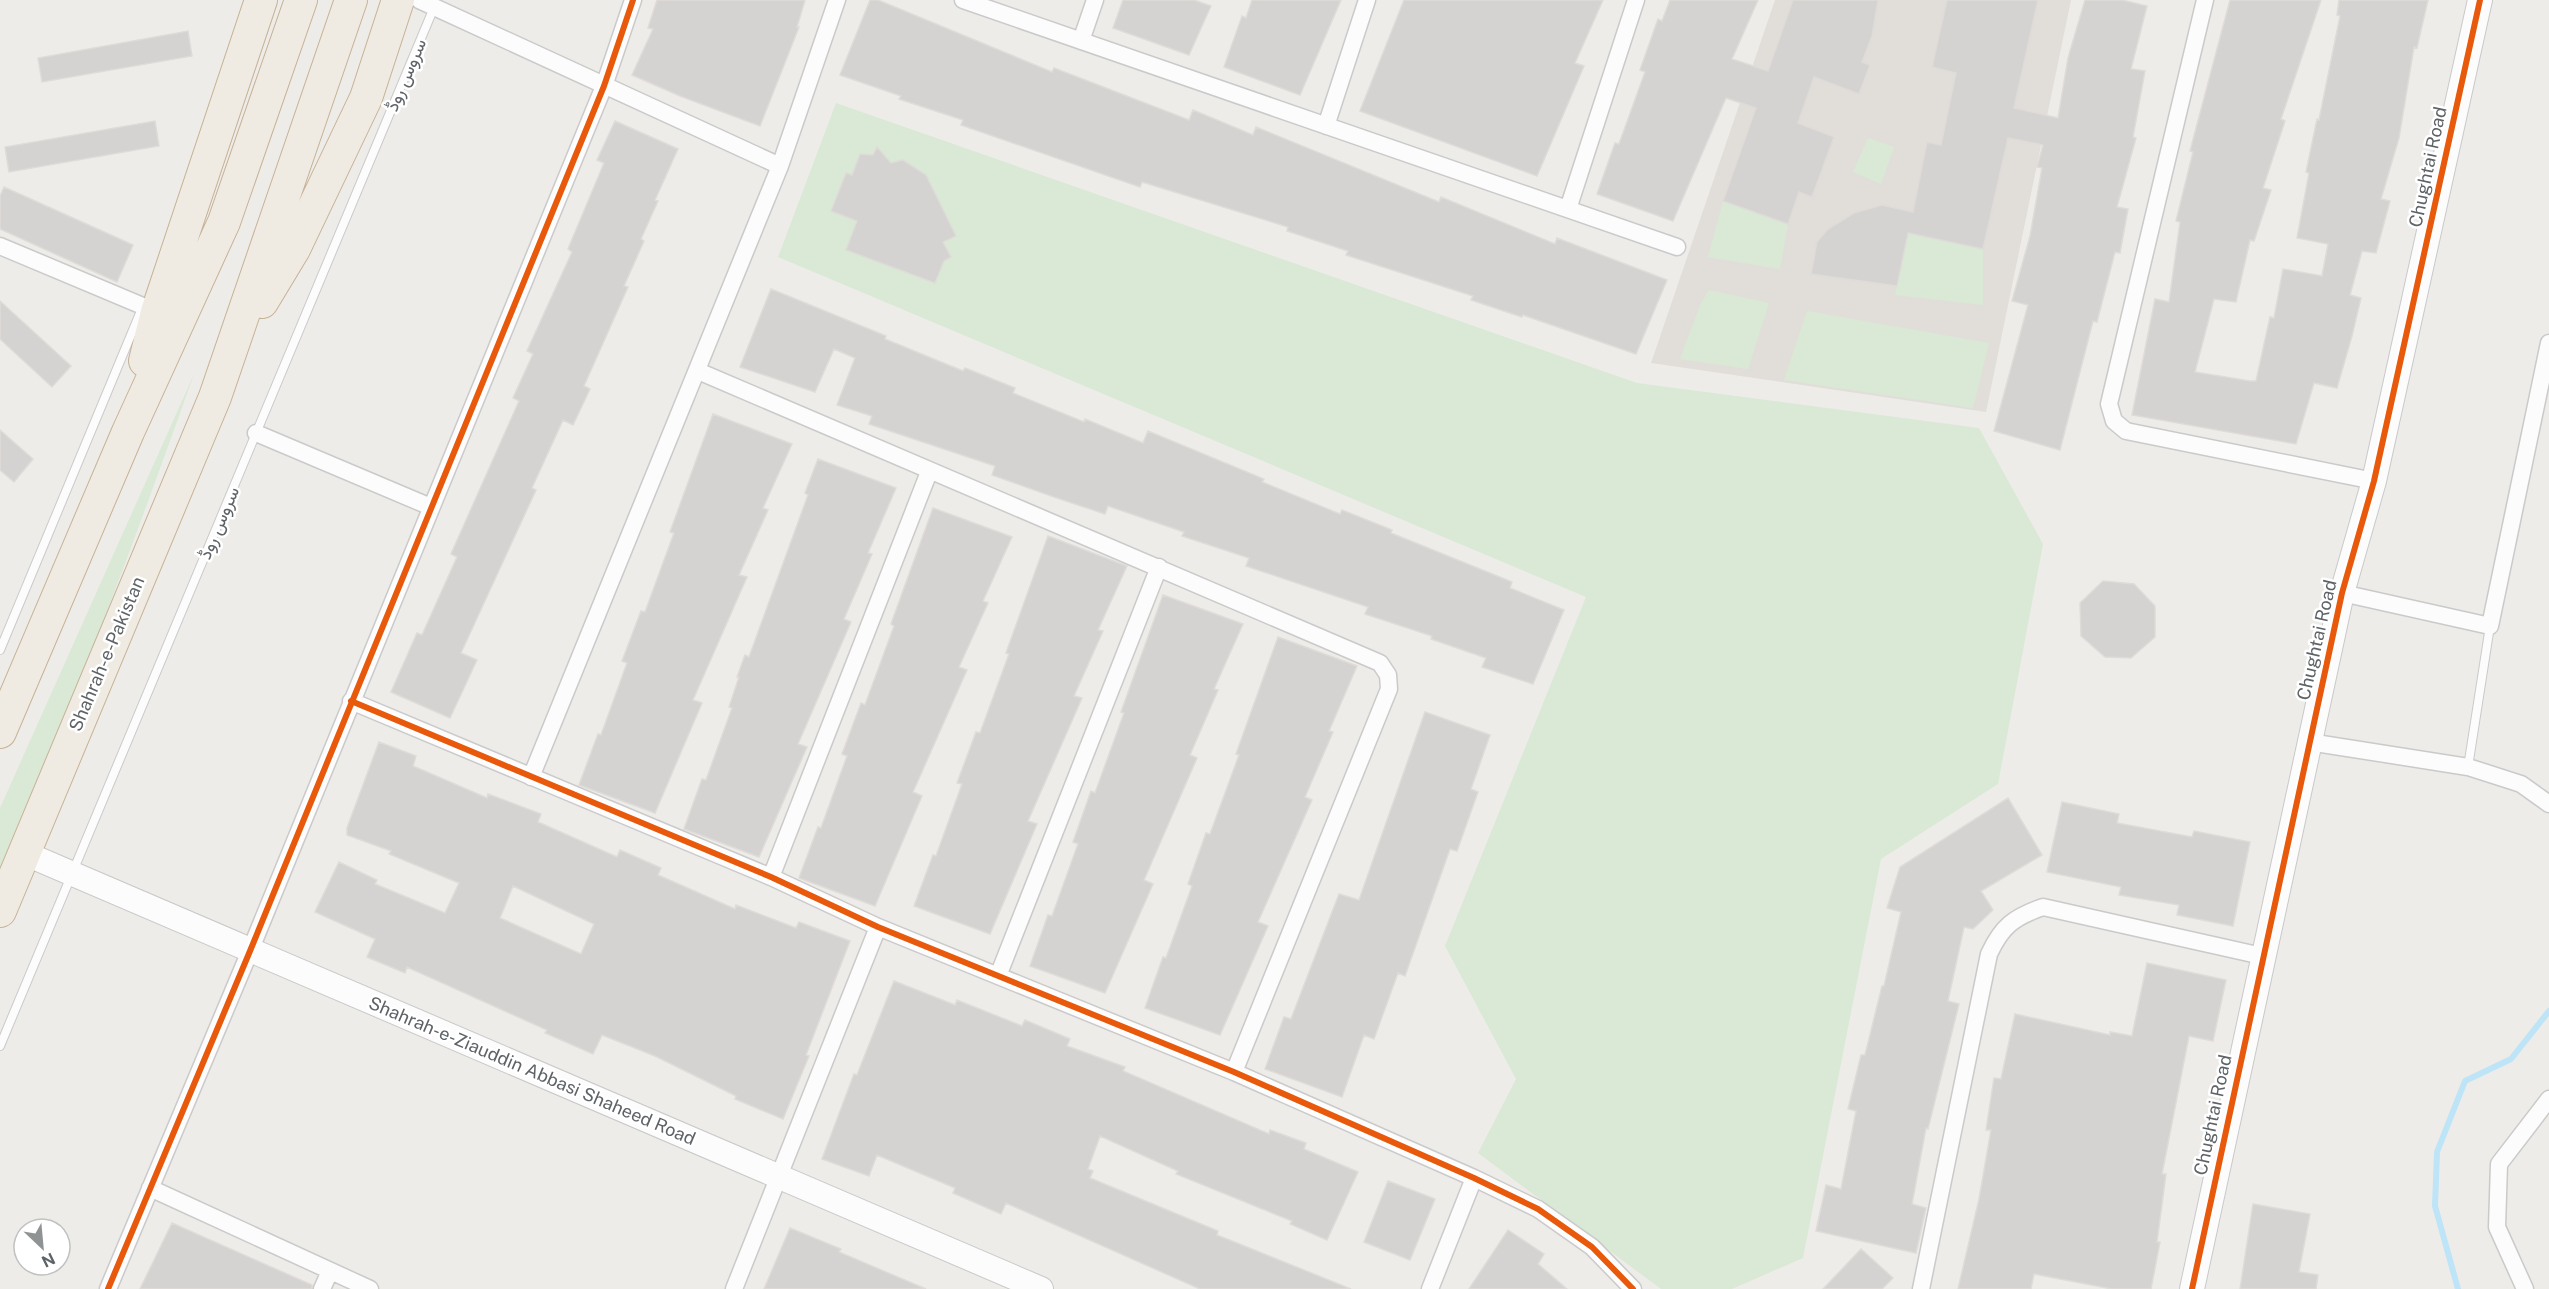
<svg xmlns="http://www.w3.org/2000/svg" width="2549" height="1289" font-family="'Public Sans',Vazirmatn,sans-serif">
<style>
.education{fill:#e1ded9}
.green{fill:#d9e9d5}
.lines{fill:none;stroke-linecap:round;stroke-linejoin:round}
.stream{stroke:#bee4f7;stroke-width:6}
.building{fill:#d4d3d2;stroke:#dedbd8;stroke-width:1.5;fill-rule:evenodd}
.lane-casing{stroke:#cacaca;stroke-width:10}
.street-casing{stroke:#cacaca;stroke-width:19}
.secondary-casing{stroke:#c8c9c8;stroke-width:26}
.highway-casing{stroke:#c6b296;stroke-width:34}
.lane{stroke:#fcfcfc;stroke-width:8}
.street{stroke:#fcfcfc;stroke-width:16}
.secondary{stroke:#fcfcfc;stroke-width:24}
.highway{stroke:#f0ebe2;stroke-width:32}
.cycleway-casing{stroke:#fff;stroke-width:10}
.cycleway{stroke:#e8590c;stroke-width:6}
.labels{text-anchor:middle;stroke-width:5;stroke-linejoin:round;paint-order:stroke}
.street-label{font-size:18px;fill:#5e6367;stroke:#fff}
</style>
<rect width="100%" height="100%" fill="#eeece9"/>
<path class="education" d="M1775 0H2071L1986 412 1651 363Z"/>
<path class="green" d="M836 103 1637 383 1979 428 2043 544 1998 784 1881 859 1803 1258 1732 1289H1661L1478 1153 1516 1079 1445 946 1586 597 778 257Z
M1868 138 1894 147 1881 184 1853 172Z
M1723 201 1788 224 1780 269 1708 257Z
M1908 233 1983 249V305L1895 295Z
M1709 290 1769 303 1748 369 1680 359 1701 303Z
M1807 311 1989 343 1973 408 1784 380Z
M194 374C134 543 71 711 0 877V808Z"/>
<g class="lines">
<path class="stream" d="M2458 1289 2435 1206 2437 1152 2465 1081 2511 1059 2549 1011"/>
</g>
<path class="building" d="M657 0H805L797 27H799L760 126 680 96 632 75 653 29 648 28Z
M870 0H878L1052 72 1054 68 1189 120 1193 110 1253 135 1256 127 1439 202 1441 197 1555 244 1557 238 1667 280 1636 354 1523 315 1522 317 1471 300 1473 296 1346 255 1348 251 1287 231 1288 227 1142 182 1140 187 961 125 963 120 899 99 901 96 840 75Z
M1123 0H1194L1211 6 1189 55 1113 28Z
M1252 0H1341L1300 95 1224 67 1242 16 1246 18Z
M1404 0H1603L1575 63 1584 66 1537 176 1360 111Z
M1670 0H1758L1732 59 1768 71 1793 0H1878L1872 36 1862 62 1870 65 1859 94 1814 77 1798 123 1834 137 1812 197 1799 192 1788 224 1723 201 1756 108 1726 98 1673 221 1597 194 1615 143 1619 144 1645 72 1640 70 1658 19 1662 21Z
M1947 0H2038L2014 108 2058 118 2068 58 2085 0H2122L2147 6 2131 69 2145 71 2133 137 2136 138 2117 207 2128 209 2120 253 2115 252 2097 322 2093 321 2060 450 1994 431 2028 305 2012 301 2030 236 2042 168 2037 167 2043 145 2008 138 1983 249 1908 233 1897 286 1811 274 1817 242 1828 229 1854 213 1882 205 1913 212 1927 142 1941 145 1956 73 1932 67Z
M2230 0H2321L2281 119 2285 121 2263 188 2271 190 2254 241 2250 240 2236 302 2214 299 2195 372 2250 381H2256L2270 317 2274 318 2283 269 2322 276 2328 244 2297 238 2309 173 2306 172 2317 119 2319 120 2340 16 2337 15 2339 0H2428L2417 48 2414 47 2399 138 2381 199 2390 201 2376 253 2362 251 2350 295 2361 298 2352 336 2337 388 2314 383 2296 444 2132 415 2155 299 2169 302 2180 222 2176 221 2193 152 2190 151Z
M188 31 192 56 42 82 38 58Z
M155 121 159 146 9 172 5 147Z
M615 121 678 149 655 200 658 201 641 239 644 241 624 286 628 287 584 386 590 389 573 425 563 420 532 488 536 490 461 653 477 660 450 718 391 692 417 633 422 635 457 557 451 554 519 401 513 398 533 354 527 351 572 252 568 249 604 163 597 160Z
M877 147 891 163 903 160 926 175 956 236 943 242 951 257 944 261 935 283 846 250 857 221 831 211 846 173 852 175 860 154 873 155Z
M4 187 133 245 117 282 0 229V196Z
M771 289 886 336 885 339 963 371 965 368 1015 388 1013 393 1084 422 1085 419 1143 443 1148 431 1264 479 1262 482 1340 514 1342 510 1392 530 1391 533 1512 582 1510 588 1564 610 1533 684 1482 667 1486 658 1431 639 1432 636 1365 614 1368 607 1246 566 1249 558 1182 536 1184 532 1108 506 1105 514 1054 497 992 475 995 466 869 424 872 416 837 405 855 358 834 349 815 392 740 367Z
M0 301 71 366 52 387 0 339Z
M713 414 792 444 763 508 768 510 739 575 747 577 693 700 702 703 655 813 579 785 598 734 601 735 627 663 622 661 641 611 645 612 674 533 670 532Z
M0 430 33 459 14 482 0 470Z
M818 459 896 488 868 553 872 554 844 619 851 622 798 744 807 747 759 857 684 829 702 779 706 780 732 708 729 707 739 677H737L745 655 749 657 808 495 805 493Z
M933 508 1012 537 983 601 988 603 959 667 967 670 913 792 922 796 875 906 799 878 818 827 821 828 847 756 842 754 861 703 865 705 894 626 891 624Z
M1048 536 1127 566 1098 630 1103 631 1074 696 1082 698 1028 821 1037 824 990 934 914 906 933 855 936 856 962 784 957 783 976 732 980 733 1009 654 1006 653Z
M2103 581 2134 584 2155 606V637L2131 658 2105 657 2081 636 2080 603Z
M1163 595 1243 624 1214 689 1218 690 1190 755 1197 758 1144 880 1153 884 1105 993 1030 966 1048 915 1052 916 1078 844 1073 842 1091 791 1095 793 1124 713 1121 712Z
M1278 637 1357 666 1329 731 1333 732 1305 797 1312 800 1258 922 1268 926 1220 1035 1145 1008 1163 957 1166 958 1192 886 1188 884 1206 833 1210 834 1239 755 1236 754Z
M1425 712 1490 735 1471 789 1478 792 1457 851 1450 849 1405 976 1398 973 1374 1039 1364 1035 1342 1097 1265 1069 1284 1017 1291 1019 1339 894 1359 900Z
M379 742 416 756 413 766 487 798 488 794 541 814 538 822 617 857 620 850 661 868 658 875 735 909 736 905 796 928 799 922 850 941 806 1055 809 1056 783 1119 735 1099 736 1096 655 1056 602 1035 593 1054 545 1033 547 1030 407 967 405 973 367 957 375 939 315 912 339 862 377 880 375 884 445 913 459 883 389 854 391 851 347 835V828ZM513 886 594 924 581 954 500 918Z
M2008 798 2042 855 1981 891 1993 910 1973 929 1964 927 1948 1001 1959 1004 1928 1129 1926 1128 1912 1204 1926 1208 1916 1253 1816 1231 1826 1185 1841 1189 1856 1111 1848 1109 1861 1055H1865L1882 986H1884L1901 912 1887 908 1900 867Z
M2062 802 2119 814 2117 823 2192 837 2194 831 2250 842 2233 926 2177 915 2179 905 2119 895 2121 887 2047 872Z
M2147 963 2226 980 2213 1041 2189 1036 2162 1174H2166L2157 1242H2160L2151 1289H2112L2034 1274 2031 1289H1958L1979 1199 1991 1130H1986L1994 1078 2001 1079 2015 1014 2110 1035V1032L2132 1036Z
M894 981 955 1005 957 1000 1022 1026 1025 1020 1070 1039 1067 1046 1125 1067 1123 1071 1269 1134 1270 1130 1306 1143 1304 1149 1358 1172 1327 1240 1290 1224 1292 1221 1176 1174 1178 1171 1100 1136 1088 1169 1093 1171 1090 1178 1218 1231 1217 1235 1351 1289H1200L1006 1203 1001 1214 953 1193 955 1188 877 1155 869 1176 822 1159 854 1074 857 1075Z
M1388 1181 1435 1199 1410 1260 1364 1242Z
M2253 1204 2310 1214 2299 1272 2318 1275 2316 1289H2240Z
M172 1223 312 1285V1289H140Z
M790 1228 841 1249 839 1252 926 1289H764Z
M1508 1230 1544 1254 1538 1264 1567 1289H1469Z
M1861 1249 1893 1278 1882 1289H1823Z"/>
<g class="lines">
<g class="lane-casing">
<path id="lane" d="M0 650 143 306
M2468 767 2490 626
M0 1046 435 5"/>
</g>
<g class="street-casing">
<path id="street" d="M419 0 780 166
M963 0 1677 247
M2205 0 2109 404 2114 421 2126 431 2374 481
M1081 41 1095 0
M1326 126 1367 0
M1568 209 1636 0
M0 246 157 312
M698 371C925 470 1153 564 1380 663L1388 675 1389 689 1234 1072
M256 433 431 507
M2342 593 2490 626 2549 343
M351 701 771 877 878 927 1234 1072 1474 1178 1538 1209 1592 1247 1633 1289
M2309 742 2468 767 2521 784 2549 804
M531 777 780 166 837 0
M771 877 929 472
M998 976 1159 567
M150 1188 370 1289
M108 1289 250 951 604 86 633 0
M322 1289 330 1271
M734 1289 878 927
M1430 1289 1474 1178
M1921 1289 1989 954C2002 926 2014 917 2043 907L2262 956
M2525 1289 2497 1227 2499 1164 2549 1099"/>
</g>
<g class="secondary-casing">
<path id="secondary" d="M24 853 1041 1289
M2192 1289 2342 593 2374 481 2480 0"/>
</g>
<g class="highway-casing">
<path id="highway" d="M262 302 294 249 366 98 398 0
M145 361 157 312 261 0
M0 732 128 432 224 222 301 0
M0 911 215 397 351 0"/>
</g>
<use href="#lane" class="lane"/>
<use href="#street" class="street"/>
<use href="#secondary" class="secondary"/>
<use href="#highway" class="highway"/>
<g class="cycleway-casing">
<path id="cycleway" d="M351 701 771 877 878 927 1234 1072 1474 1178 1538 1209 1592 1247 1633 1289
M108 1289 250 951 604 86 633 0
M2192 1289 2342 593 2374 481 2480 0"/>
</g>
<use href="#cycleway" class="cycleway"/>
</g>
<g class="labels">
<g class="street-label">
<text transform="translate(406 75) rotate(-67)" y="6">سروس روڈ</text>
<text transform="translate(2428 167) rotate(-78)" y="6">Chughtai Road</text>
<text transform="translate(219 523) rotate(-67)" y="6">سروس روڈ</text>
<text transform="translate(2317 640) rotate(-77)" y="6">Chughtai Road</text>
<text transform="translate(107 654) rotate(-67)" y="6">Shahrah-e-Pakistan</text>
<text transform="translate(532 1071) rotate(23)" y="6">Shahrah-e-Ziauddin Abbasi Shaheed Road</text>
<text transform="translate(2213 1115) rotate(-78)" y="6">Chughtai Road</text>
</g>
</g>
<g transform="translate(42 1247) rotate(154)"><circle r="28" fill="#ffffff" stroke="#bfc1c2" stroke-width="1.5"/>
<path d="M0-4.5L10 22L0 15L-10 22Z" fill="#909394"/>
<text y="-9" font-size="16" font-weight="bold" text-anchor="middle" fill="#5e6367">N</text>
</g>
</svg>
